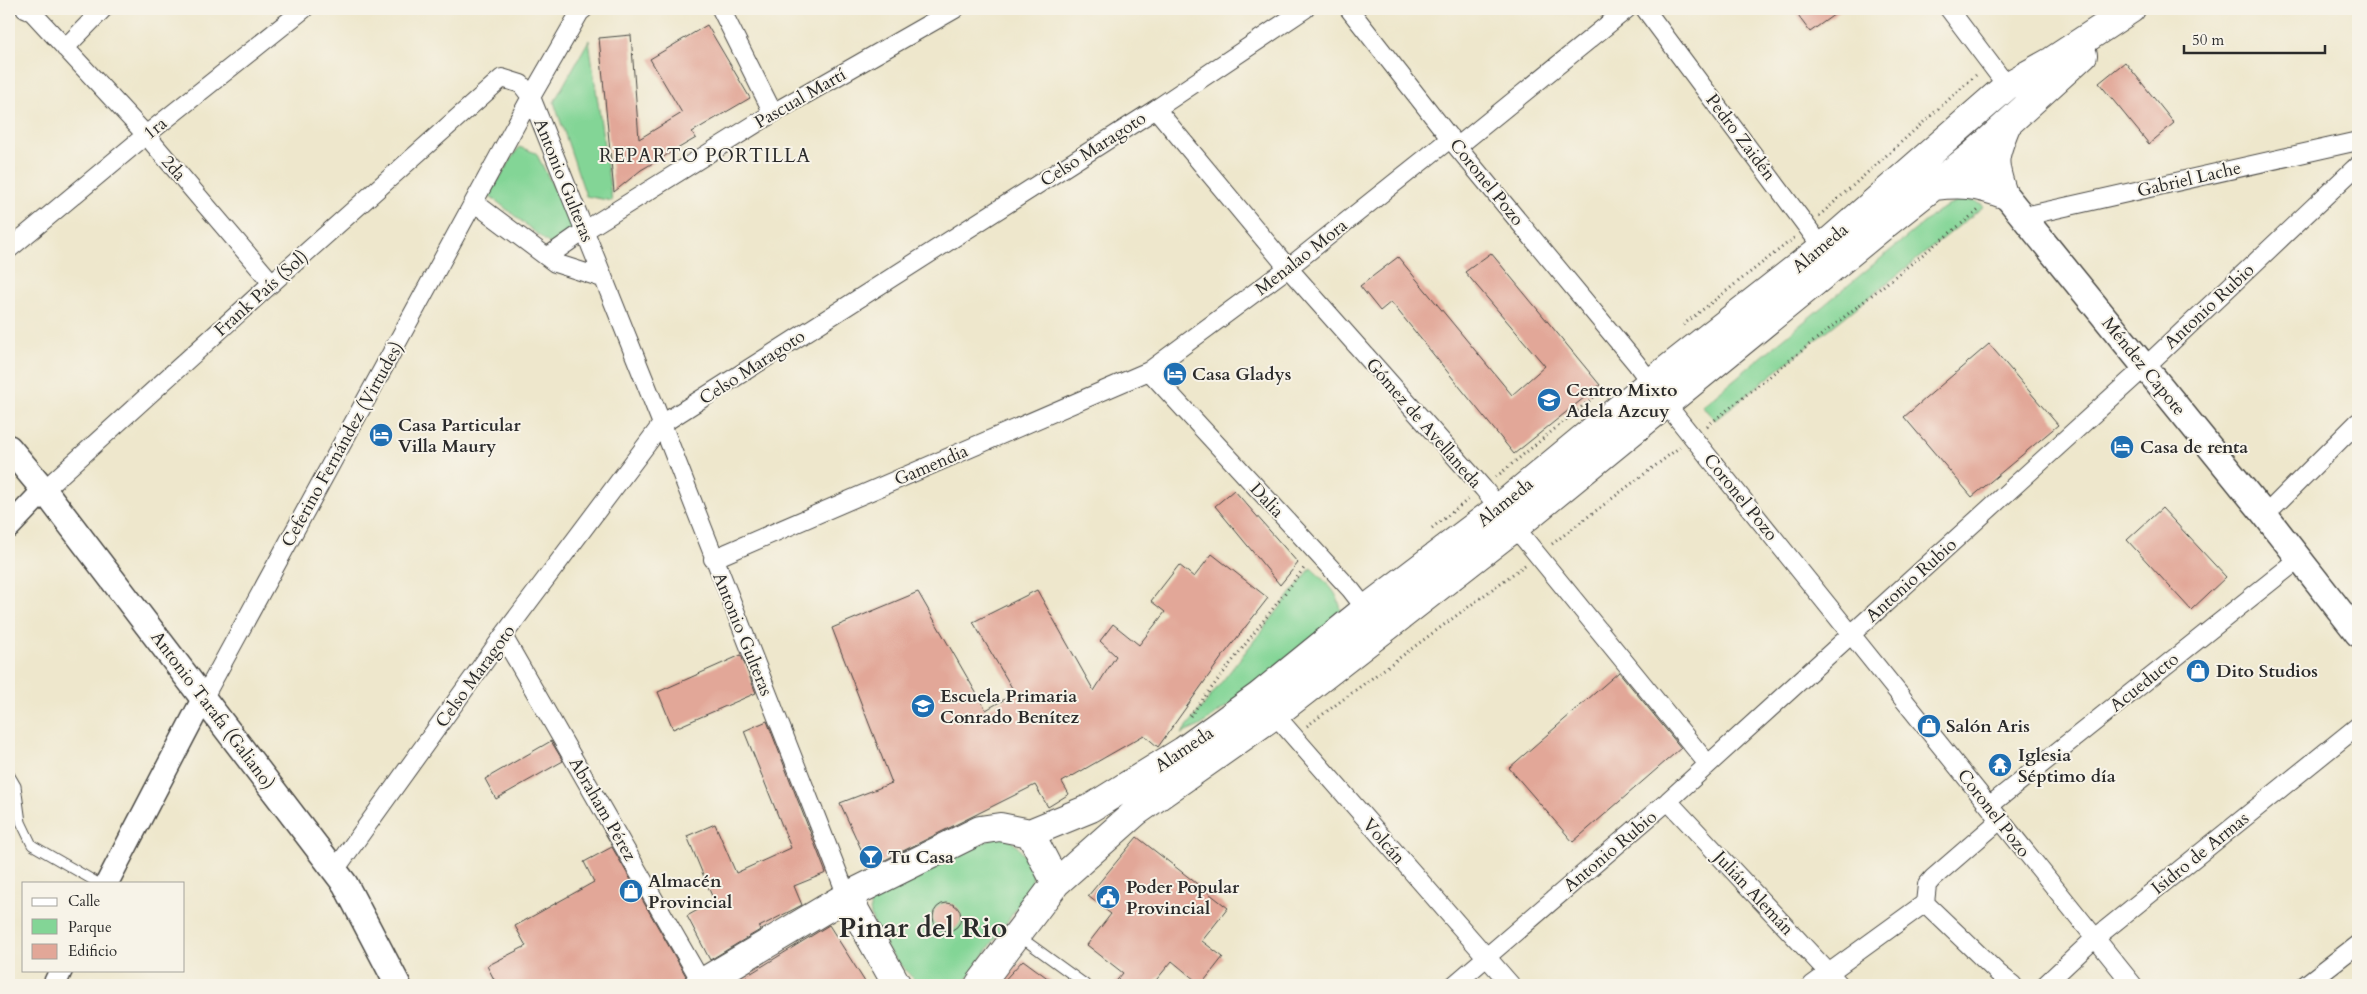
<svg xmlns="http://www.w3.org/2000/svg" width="2367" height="994" font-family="Cardo,serif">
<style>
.green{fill:#83d596;stroke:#578060}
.building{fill:#e2a798}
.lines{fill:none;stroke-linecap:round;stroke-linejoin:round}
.service-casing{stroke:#484743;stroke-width:11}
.minor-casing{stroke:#484743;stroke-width:20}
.tertiary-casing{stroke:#484743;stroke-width:25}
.secondary-casing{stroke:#484743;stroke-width:28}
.primary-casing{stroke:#484743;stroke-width:30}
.path{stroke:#484743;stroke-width:3;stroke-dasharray:1 4;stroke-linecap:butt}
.service{stroke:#fff;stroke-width:9}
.minor{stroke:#fff;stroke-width:18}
.tertiary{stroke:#fff;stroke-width:22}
.secondary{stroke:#fff;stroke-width:25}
.primary{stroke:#fff;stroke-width:28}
.labels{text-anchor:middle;stroke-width:4;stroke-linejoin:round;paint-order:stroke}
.street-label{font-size:18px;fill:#2b2b2b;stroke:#f7f3e8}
.poi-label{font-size:18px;font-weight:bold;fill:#2b2b2b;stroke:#f7f3e8;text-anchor:start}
.neighbourhood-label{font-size:19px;letter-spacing:1px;fill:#2b2b2b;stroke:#f7f3e8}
.town-label{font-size:28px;font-weight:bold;fill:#2b2b2b;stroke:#f7f3e8}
</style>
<rect width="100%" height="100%" fill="#f7f3e8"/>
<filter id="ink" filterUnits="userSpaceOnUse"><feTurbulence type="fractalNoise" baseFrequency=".02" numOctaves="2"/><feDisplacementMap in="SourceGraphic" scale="10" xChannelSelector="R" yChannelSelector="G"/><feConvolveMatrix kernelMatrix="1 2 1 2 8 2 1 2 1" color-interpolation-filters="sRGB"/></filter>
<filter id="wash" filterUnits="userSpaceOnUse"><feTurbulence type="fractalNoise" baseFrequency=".0096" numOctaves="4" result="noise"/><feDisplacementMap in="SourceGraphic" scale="20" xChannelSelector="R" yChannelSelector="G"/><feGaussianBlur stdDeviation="1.12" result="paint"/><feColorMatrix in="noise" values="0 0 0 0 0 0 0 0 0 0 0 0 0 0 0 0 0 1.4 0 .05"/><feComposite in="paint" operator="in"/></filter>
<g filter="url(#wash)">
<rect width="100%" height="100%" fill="#eee7cc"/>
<path class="green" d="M589 40 612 201 586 196 554 102Z
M519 147 536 153 576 231 552 246 489 195Z
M1960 200 1973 201 1984 206 1715 420 1702 406 1938 211Z
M1311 568C1330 587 1341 592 1342 622L1200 726 1181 734Z
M1000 835C1020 843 1024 856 1033 875L1030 889 963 985H920C901 967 869 933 870 905 870 900 874 896 876 891Z"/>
<g id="blocks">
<path class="building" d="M1793 9H1842L1810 32Z
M707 25 750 98 692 132 696 138 641 170 614 192 599 38 631 35 639 139 682 113 650 59Z
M2125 62 2174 123 2149 144 2099 83Z
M1491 253 1600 385 1514 454 1391 302 1380 311 1360 286 1398 257 1512 395 1545 366 1465 272Z
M1989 344 2058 425 1972 497 1904 417Z
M1234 490 1298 563 1280 585 1215 506Z
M2162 508 2226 577 2191 610 2127 540Z
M1212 554 1268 598 1222 657 1158 747 1144 735 1062 782 1069 794 1048 807 1035 785 875 865 867 862 840 803 892 783 832 628 918 592 986 710 1015 693 973 622 1037 590 1094 691 1116 656 1100 641 1113 624 1139 645 1165 612 1151 601 1179 565 1194 577Z
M741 655 756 693 673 729 658 692Z
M1619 672 1681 748 1573 842 1509 768Z
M767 721 826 873 794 886 802 905 759 927 760 930 710 960 687 916 714 901 687 836 715 824 736 873 791 848 744 731Z
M551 741 563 761 496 799 485 779Z
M1137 837 1228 908 1202 941 1223 957 1201 985 1172 961 1152 985H1113L1123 973 1087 945 1111 914 1088 896Z
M612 847 686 976 683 982 678 985H497L487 966 526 946 515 926 594 882 584 862Z
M933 917a14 14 0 1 1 28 0a14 14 0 1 1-28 0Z
M829 925 867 985H732Z
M1023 960 1057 985H1000Z"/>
</g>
</g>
<g filter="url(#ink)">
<use href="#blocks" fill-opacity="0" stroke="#484743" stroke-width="1"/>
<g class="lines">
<g class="service-casing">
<path id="service" d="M9 774 16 786 21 822 32 845 98 883
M1019 936 1085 984"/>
</g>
<g class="minor-casing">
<path id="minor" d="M25 9 32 12 146 135 272 283
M721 9 773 113
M1349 9 1457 147 1636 363 1666 404 2133 985
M1645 9 1828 255
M1949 9 2007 86
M65 48 103 9
M1156 109 1288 268 1483 488 1707 763
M1457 147 1627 9
M475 203 555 263 602 278
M2020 217 2358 141
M9 249 146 135 304 9
M547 257 584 231 773 113 955 9
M1149 371 1351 590 1372 617
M44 490 272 283 502 78 521 84 531 97 662 424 847 896
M2265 515 2358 422
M713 559 1149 371 1288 268 1451 138
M503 636 702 983
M204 697 531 97 580 12 584 9
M1269 708 1511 985
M1668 801 1840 985
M1989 806 2299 559
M335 870 503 636 662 424 1156 109 1305 9
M1925 903 1998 973 2013 985
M1454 985 1668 801 2145 367 2358 165
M1812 985 1925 903 1927 885 1933 878 2000 820
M2045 985 2094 939 2358 726
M2305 985 2358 944"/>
</g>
<g class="tertiary-casing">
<path id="tertiary" d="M9 527 44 490
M107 883 204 697
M54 985 61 970"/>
</g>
<g class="secondary-casing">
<path id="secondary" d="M1973 155 2265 515 2358 634
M9 448 44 490 345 884 398 985"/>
</g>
<g class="primary-casing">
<path id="primary" d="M1934 186C1961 183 1977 184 2003 194
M2003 194C1992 161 1993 158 2006 126
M1030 833 1056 883
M847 896 897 985
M698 985 847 896 980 830 1000 827 1030 833 1091 808 1183 751 1259 696 1366 609 1499 508 1650 383 1823 247 2007 86 2052 61 2131 9
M979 985 1056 883 1136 812 1274 715 1514 528 1882 227 1973 155 2083 55"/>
</g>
<path class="path" d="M1819 216 1976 75
M1683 325 1794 238
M1707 426 1980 209
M1496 477 1606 387
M1432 528 1470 498
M1552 544 1680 447
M1190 716 1305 567
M1307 726 1525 565"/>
<use href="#service" class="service"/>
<use href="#minor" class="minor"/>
<use href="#tertiary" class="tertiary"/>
<use href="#secondary" class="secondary"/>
<use href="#primary" class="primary"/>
</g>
</g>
<defs>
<g id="hotel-disc" transform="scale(1.25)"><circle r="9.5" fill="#1f6fb2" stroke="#f7f3e8"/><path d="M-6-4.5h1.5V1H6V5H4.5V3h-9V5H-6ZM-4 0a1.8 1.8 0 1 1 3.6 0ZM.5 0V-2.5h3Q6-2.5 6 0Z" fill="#fff"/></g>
<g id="school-disc" transform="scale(1.25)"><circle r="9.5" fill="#1f6fb2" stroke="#f7f3e8"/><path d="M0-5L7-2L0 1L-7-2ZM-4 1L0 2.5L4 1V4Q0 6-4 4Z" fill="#fff"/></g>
<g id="shop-disc" transform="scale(1.25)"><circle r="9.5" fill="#1f6fb2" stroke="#f7f3e8"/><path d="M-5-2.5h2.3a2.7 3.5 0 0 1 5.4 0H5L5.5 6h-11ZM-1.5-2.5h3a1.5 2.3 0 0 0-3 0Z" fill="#fff"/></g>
<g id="temple-disc" transform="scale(1.25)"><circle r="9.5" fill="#1f6fb2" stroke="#f7f3e8"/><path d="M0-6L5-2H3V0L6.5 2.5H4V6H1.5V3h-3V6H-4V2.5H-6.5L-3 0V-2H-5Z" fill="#fff"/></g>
<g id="bar-disc" transform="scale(1.25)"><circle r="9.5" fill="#1f6fb2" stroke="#f7f3e8"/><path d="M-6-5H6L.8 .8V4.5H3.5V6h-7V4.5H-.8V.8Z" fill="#fff"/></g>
<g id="civic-disc" transform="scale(1.25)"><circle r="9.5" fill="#1f6fb2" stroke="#f7f3e8"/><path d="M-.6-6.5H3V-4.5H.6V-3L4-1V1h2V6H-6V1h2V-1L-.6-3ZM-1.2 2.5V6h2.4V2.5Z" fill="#fff"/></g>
</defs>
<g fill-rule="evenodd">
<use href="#hotel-disc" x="1175" y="374"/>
<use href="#school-disc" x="1549" y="400"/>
<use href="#hotel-disc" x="381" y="435"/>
<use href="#hotel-disc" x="2122" y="447"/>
<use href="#shop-disc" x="2198" y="671"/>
<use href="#school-disc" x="923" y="706"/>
<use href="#shop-disc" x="1929" y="726"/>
<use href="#temple-disc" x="2000" y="765"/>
<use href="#bar-disc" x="871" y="857"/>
<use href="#shop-disc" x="631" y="891"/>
<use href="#civic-disc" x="1108" y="897"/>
</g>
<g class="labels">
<g class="street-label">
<text transform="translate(800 98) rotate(-30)" y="6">Pascual Martí</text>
<text transform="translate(155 128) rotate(-39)" y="6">1ra</text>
<text transform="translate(1741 137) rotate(53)" y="6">Pedro Zaidén</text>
<text transform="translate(1093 149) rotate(-33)" y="6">Celso Maragoto</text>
<text transform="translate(174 168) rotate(49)" y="6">2da</text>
<text transform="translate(2189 179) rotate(-13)" y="6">Gabriel Lache</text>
<text transform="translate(564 180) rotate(68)" y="6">Antonio Gulteras</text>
<text transform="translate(1487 182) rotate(51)" y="6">Coronel Pozo</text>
<text transform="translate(1820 248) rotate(-40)" y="6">Alameda</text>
<text transform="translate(1301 257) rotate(-38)" y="6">Menalao Mora</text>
<text transform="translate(261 293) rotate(-42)" y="6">Frank País (Sol)</text>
<text transform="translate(2209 306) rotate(-43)" y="6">Antonio Rubio</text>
<text transform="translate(2144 366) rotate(51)" y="6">Méndez Capote</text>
<text transform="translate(752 367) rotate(-33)" y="6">Celso Maragoto</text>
<text transform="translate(1424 423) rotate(49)" y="6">Gómez de Avellaneda</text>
<text transform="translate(342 444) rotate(-61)" y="6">Ceferino Fernández (Virtudes)</text>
<text transform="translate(931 465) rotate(-23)" y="6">Gamendia</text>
<text transform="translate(1741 497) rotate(51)" y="6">Coronel Pozo</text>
<text transform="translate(1267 500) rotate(47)" y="6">Dalia</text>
<text transform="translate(1505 502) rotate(-39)" y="6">Alameda</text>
<text transform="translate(1911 580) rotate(-42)" y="6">Antonio Rubio</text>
<text transform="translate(743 634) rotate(68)" y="6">Antonio Gulteras</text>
<text transform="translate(475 676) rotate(-54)" y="6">Celso Maragoto</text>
<text transform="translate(2144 682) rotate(-39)" y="6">Acueducto</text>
<text transform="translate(213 710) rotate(53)" y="6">Antonio Tarafa (Galiano)</text>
<text transform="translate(1184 749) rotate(-34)" y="6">Alameda</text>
<text transform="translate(603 809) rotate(60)" y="6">Abraham Pérez</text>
<text transform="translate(1994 813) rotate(52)" y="6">Coronel Pozo</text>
<text transform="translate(1384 841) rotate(49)" y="6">Volcán</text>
<text transform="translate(1610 851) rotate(-40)" y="6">Antonio Rubio</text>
<text transform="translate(2200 853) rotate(-39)" y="6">Isidro de Armas</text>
<text transform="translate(1754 893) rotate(47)" y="6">Julián Alemán</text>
</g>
<g class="poi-label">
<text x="1192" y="380">Casa Gladys</text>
<text x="1566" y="396">Centro Mixto<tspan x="1566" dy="21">Adela Azcuy</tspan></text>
<text x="398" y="431">Casa Particular<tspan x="398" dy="21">Villa Maury</tspan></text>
<text x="2140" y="453">Casa de renta</text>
<text x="2216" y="677">Dito Studios</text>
<text x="940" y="702">Escuela Primaria<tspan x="940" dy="21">Conrado Benítez</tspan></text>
<text x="1946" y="732">Salón Aris</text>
<text x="2018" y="761">Iglesia<tspan x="2018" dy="21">Séptimo día</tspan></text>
<text x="888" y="863">Tu Casa</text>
<text x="648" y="887">Almacén<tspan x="648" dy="21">Provincial</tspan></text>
<text x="1126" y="893">Poder Popular<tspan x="1126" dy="21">Provincial</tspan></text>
</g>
<g class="neighbourhood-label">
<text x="705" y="162">REPARTO PORTILLA</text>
</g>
<g class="town-label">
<text x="923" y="937">Pinar del Rio</text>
</g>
</g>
<rect width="2367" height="994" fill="none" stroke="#f7f3e8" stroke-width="30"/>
<rect x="22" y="882" width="162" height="90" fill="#f7f3e8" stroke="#a5a39c"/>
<rect x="32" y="898" width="25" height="8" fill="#ffffff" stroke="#a5a39c"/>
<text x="68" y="906" font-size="15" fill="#2b2b2b">Calle</text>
<rect x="32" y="919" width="25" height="15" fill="#83d596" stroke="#a5a39c"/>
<text x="68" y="932" font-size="15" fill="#2b2b2b">Parque</text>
<rect x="32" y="944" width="25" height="15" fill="#e2a798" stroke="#a5a39c"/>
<text x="68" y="956" font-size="15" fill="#2b2b2b">Edificio</text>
<path d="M2184 45v8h141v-8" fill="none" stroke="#2b2b2b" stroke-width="2.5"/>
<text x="2192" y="45" font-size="15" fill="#2b2b2b" stroke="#f7f3e8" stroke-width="4" paint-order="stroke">50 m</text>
</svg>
